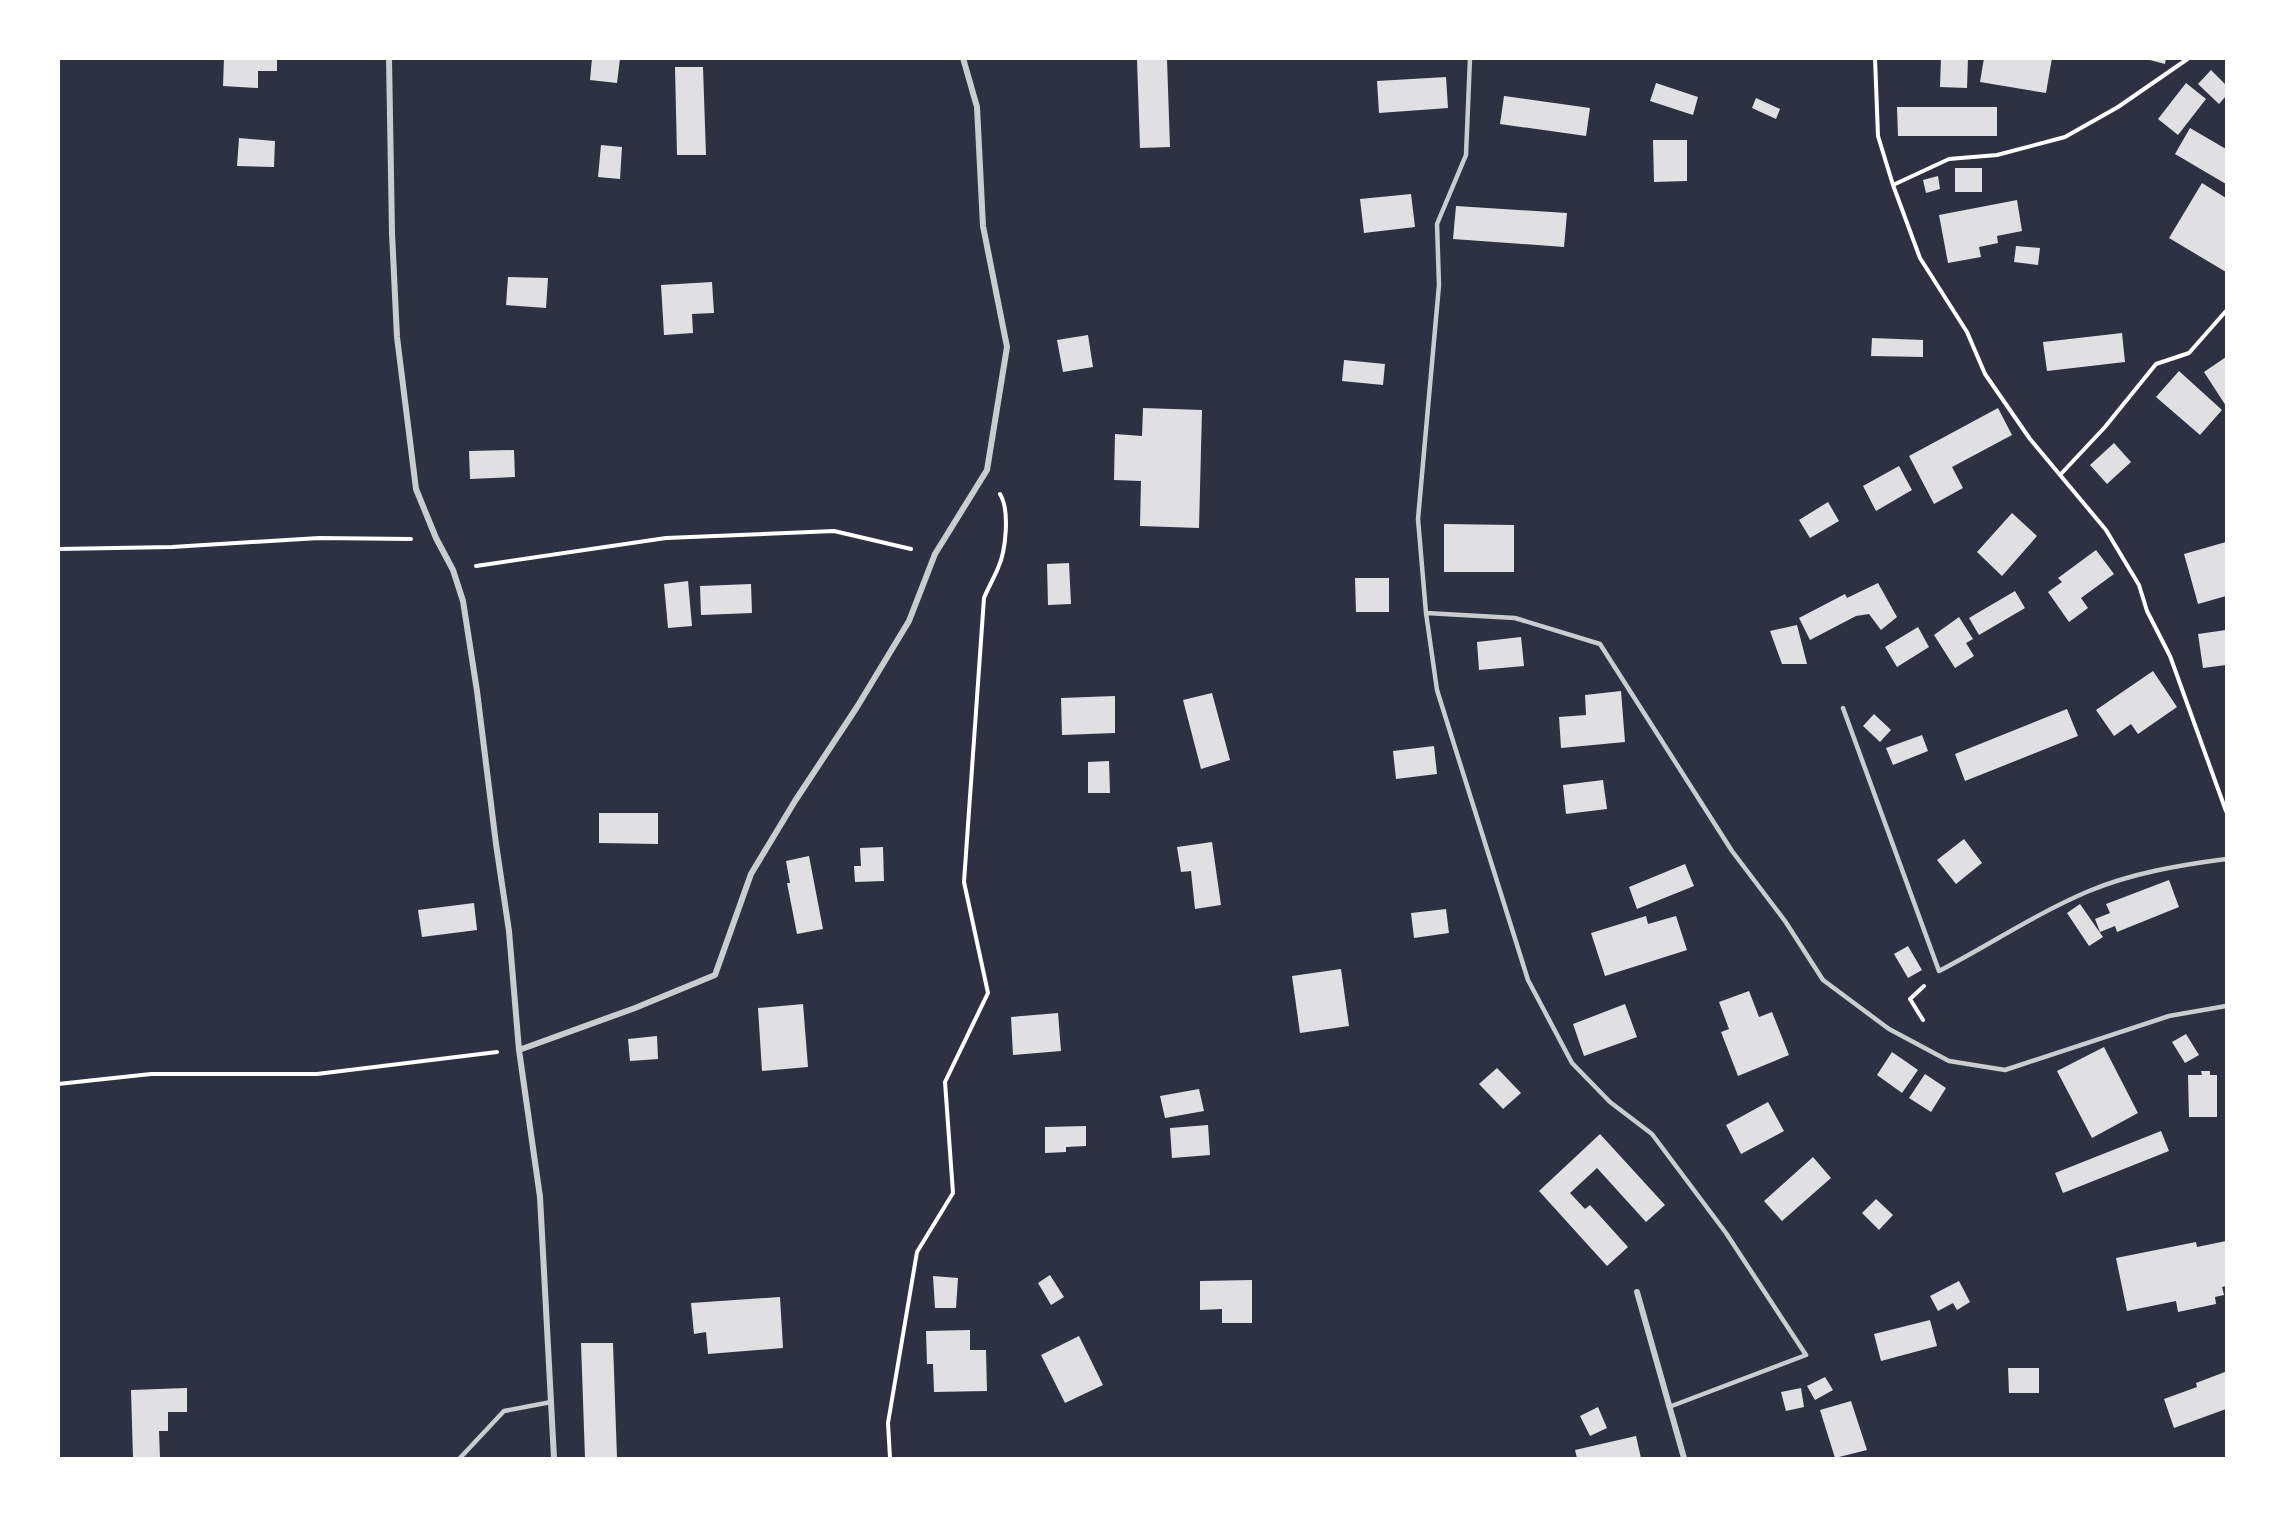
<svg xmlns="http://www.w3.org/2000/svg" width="2285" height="1517" font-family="Quicksand,sans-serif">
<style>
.building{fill:#e0e0e3}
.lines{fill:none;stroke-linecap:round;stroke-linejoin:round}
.path{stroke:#fff;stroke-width:4}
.service{stroke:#caccd0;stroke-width:4.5}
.minor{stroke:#caccd0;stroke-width:6}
</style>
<rect width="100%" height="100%" fill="#2d3142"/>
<path class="building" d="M224 58H277V71H258V88L223 86Z
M592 58 620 59 617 83 590 80Z
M1941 58H1968L1967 88 1940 87Z
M1984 58H2052L2046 93 1980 82Z
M2142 58H2166L2165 64Z
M1167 59 1170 147 1140 148 1137 60Z
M675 67H703L706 155H677Z
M2211 70 2226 85V96L2219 104 2198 84Z
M1446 77 1448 108 1379 113 1377 81Z
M1656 83 1698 97 1693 115 1650 101Z
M2186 83 2206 99 2178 135 2158 119Z
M1504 96 1590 108 1586 136 1500 124Z
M1756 98 1780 109 1776 119 1752 108Z
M1897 107H1997V136H1898Z
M2190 128 2226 149V184L2175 154Z
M239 138 275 141 274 167 237 166Z
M1653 140H1687V181L1654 182Z
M601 145 622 147 620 179 598 177Z
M1955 168H1982V192H1955Z
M1938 176 1940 189 1926 193 1923 180Z
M2202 183 2226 198V272L2169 238Z
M1411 194 1415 227 1364 233 1360 199Z
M2017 200 2022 231 1997 236 1998 243 1979 247 1981 257 1948 263 1939 215Z
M1456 206 1567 213 1564 247 1453 239Z
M2016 246 2040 248 2038 265 2014 262Z
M508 277 548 278 546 308 506 305Z
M712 282 714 313 692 314 693 333 664 335 661 285Z
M2122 333 2125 362 2047 371 2043 342Z
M1088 335 1093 367 1063 372 1057 340Z
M1872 338 1923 340V357L1871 356Z
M2226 357V406L2204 372Z
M1344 360 1385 364 1383 385 1342 381Z
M2179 371 2222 410 2200 435 2156 397Z
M1143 408 1202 410 1199 528 1140 526 1141 481 1114 480 1115 434 1142 436Z
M1998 408 2012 435 1952 467 1963 488 1934 504 1909 456Z
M2114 443 2131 462 2107 484 2090 465Z
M514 450 515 477 470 479 469 451Z
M1899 466 1912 490 1876 511 1863 486Z
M1828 502 1839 521 1810 538 1799 520Z
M2012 513 2037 536 2002 576 1977 552Z
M1444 524 1514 525V572H1444Z
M2226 542V596L2198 604 2184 554Z
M2096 550 2114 574 2081 598 2088 608 2069 622 2048 592 2062 582 2058 578Z
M1069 563 1071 604 1048 605 1047 564Z
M1355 578H1389V612H1356Z
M688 581 692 626 668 628 664 584Z
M1878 583 1897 617 1881 630 1869 614 1856 616 1810 640 1799 618 1845 594 1847 598Z
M751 584 752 613 701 615 700 586Z
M2015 591 2025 608 1979 635 1969 618Z
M1959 617 1973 639 1966 643 1974 656 1955 668 1934 635Z
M1797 625 1807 664H1782L1770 631Z
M1918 627 1929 647 1897 667 1885 647Z
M2226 630V665L2203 668 2198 634Z
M1521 637 1524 666 1479 670 1477 642Z
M2153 671 2177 707 2138 734 2131 724 2114 736 2096 710Z
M1621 691 1625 742 1561 748 1559 717 1586 715 1585 695Z
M1212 693 1230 760 1201 769 1183 700Z
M1115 696V733L1062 735 1061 698Z
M2067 709 2078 736 1965 781 1955 754Z
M1874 714 1891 730 1880 742 1863 726Z
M1922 735 1928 751 1893 765 1886 748Z
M1434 746 1437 774 1396 779 1393 751Z
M1109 761 1110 793H1088V762Z
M1603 780 1607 809 1566 814 1563 785Z
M599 813H658V844L599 843Z
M1964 839 1982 863 1956 884 1937 860Z
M1212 842 1221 905 1195 909 1191 871 1181 872 1177 847Z
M883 847 884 881 855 882 854 866H861L860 848Z
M809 856 823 929 797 934 787 883H790L786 861Z
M1685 864 1694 886 1637 909 1629 887Z
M2169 880 2179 907 2117 932 2115 926 2100 932 2095 919 2110 913 2106 904Z
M474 903 477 930 422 937 418 910Z
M2080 904 2103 937 2089 946 2067 913Z
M1446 909 1449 933 1414 938 1411 913Z
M1646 916 1648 924 1676 916 1687 950 1605 976 1591 933Z
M1908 946 1922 970 1908 978 1894 954Z
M1341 969 1349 1026 1300 1033 1292 976Z
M1749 991 1759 1017 1772 1012 1789 1055 1738 1076 1721 1032 1729 1029 1719 1002Z
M803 1004 808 1067 762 1071 758 1008Z
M1625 1004 1637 1037 1584 1056 1573 1024Z
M1058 1013 1061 1051 1013 1055 1011 1017Z
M2186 1034 2199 1055 2185 1063 2172 1042Z
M657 1036 658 1059 630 1061 628 1039Z
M2104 1047 2138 1113 2092 1138 2057 1071Z
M1892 1052 1918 1070 1902 1093 1877 1075Z
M1497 1068 1521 1093 1503 1109 1479 1084Z
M2201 1071H2210V1075H2217V1117H2189L2188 1075H2202Z
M1925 1074 1946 1088 1931 1112 1909 1098Z
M1199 1089 1204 1111 1165 1118 1160 1096Z
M1768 1102 1784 1131 1741 1154 1726 1125Z
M1208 1125 1210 1155 1172 1158 1170 1128Z
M1086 1126V1146L1066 1147V1152L1045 1153V1127Z
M2161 1131 2169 1151 2063 1193 2055 1173Z
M1600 1134 1665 1205 1646 1222 1597 1168 1570 1193 1585 1209 1590 1205 1628 1247 1607 1266 1539 1191Z
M1813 1157 1831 1178 1782 1221 1764 1201Z
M1876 1199 1893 1215 1879 1230 1862 1213Z
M2226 1241V1286L2222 1287 2224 1295 2215 1297 2216 1304 2178 1312 2176 1301 2127 1311 2116 1258 2196 1242 2197 1247Z
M1050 1275 1064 1297 1051 1305 1038 1283Z
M933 1276 958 1278 956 1308H935Z
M1252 1280V1323H1222V1309L1200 1310V1281Z
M1959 1281 1970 1302 1957 1310 1953 1303 1938 1311 1930 1296Z
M780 1297 783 1348 708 1354 706 1332 694 1334 691 1303Z
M1930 1320 1937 1346 1881 1361 1874 1334Z
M970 1330V1350H986L987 1391 934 1392 933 1364H927L926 1331Z
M1079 1336 1103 1385 1065 1403 1041 1355Z
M581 1343H613L617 1458H585Z
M2008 1368H2039V1393H2009Z
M2225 1372 2226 1409 2174 1428 2164 1399 2197 1387 2196 1383Z
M1825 1377 1833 1390 1815 1400 1807 1386Z
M187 1388V1412H168V1431H159L160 1458H133L131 1390Z
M1801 1388 1804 1407 1786 1411 1781 1392Z
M1851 1401 1867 1450 1835 1458 1820 1410Z
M1598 1407 1607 1428 1590 1436 1580 1416Z
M1636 1436 1641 1458H1577L1575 1450Z"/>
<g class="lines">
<path class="path" d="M1875 58 1878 136 1893 185 1920 258 1967 332 1985 374 2030 439 2106 530 2139 585 2147 611 2170 656 2226 811
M1893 185 1949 159 1997 155 2065 137 2118 107 2189 58
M2060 475 2105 427 2156 364 2189 353 2226 311
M58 549 172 547 319 538 411 539
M476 566 666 538 834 531 911 549
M1923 1020 1910 999 1924 986
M58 1084 151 1074H317L497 1052
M890 1458 888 1423 917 1252 953 1193 945 1082 988 993 964 882 984 598C988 588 994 578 998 568 1006 551 1010 510 1000 494"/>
<path class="service" d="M1470 58 1466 155 1437 224 1439 285 1418 519 1426 613 1437 690 1528 980 1572 1063 1610 1102 1652 1134 1726 1233 1806 1355 1669 1407
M1426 613 1515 618 1600 644 1732 851 1785 921 1823 980 1889 1029 1949 1061 2005 1070 2169 1016 2226 1006
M1843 708 1939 971C1989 945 2037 913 2089 891 2132 873 2180 865 2226 859
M460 1458 504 1411 551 1402"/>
<path class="minor" d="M389 58 392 233 397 337 416 489 436 538 453 570 463 601 477 691 496 844 509 931 519 1050 540 1197 554 1458
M519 1050 635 1008 715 975 751 874 795 801 857 707 909 621 935 554 987 470 1007 347 983 226 977 107 963 58
M1637 1292 1684 1458"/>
</g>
<rect width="2285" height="1517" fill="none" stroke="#ffffff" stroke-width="120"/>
</svg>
